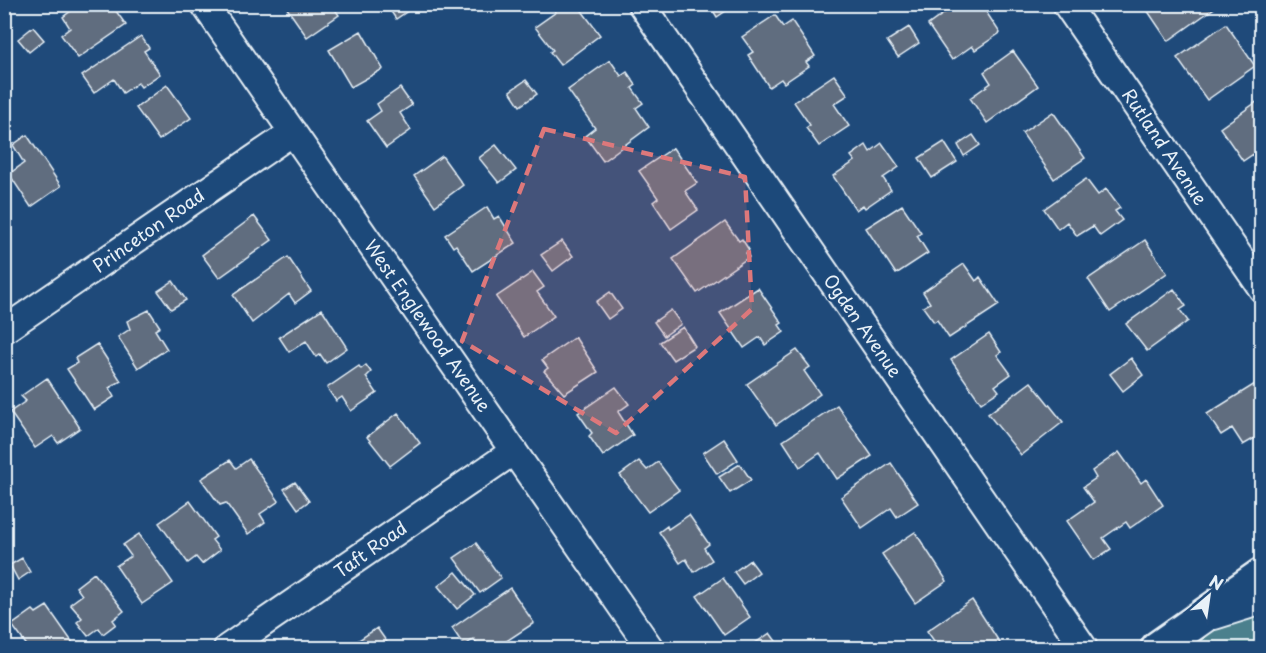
<svg xmlns="http://www.w3.org/2000/svg" width="1266" height="653" font-family="'Playpen Sans',sans-serif">
<style>
.green{fill:#4b808d;stroke:#9ab8c2;stroke-width:1.5}
.building{fill:#606d7f;stroke:#e8f1f8;stroke-width:1.5}
.lines{fill:none;stroke-linecap:round;stroke-linejoin:round}
.street-casing{stroke:#e8f1f8;stroke-width:30}
.secondary-casing{stroke:#e8f1f8;stroke-width:38}
.street{stroke:#1f4a7a;stroke-width:26}
.secondary{stroke:#1f4a7a;stroke-width:33}
.marked{fill:#dd787b;fill-opacity:0.2;stroke:#dd787b;stroke-width:4.5;stroke-dasharray:12 8;stroke-linejoin:round}
.labels{text-anchor:middle;stroke-width:4.5;stroke-linejoin:round;paint-order:stroke}
.street-label{font-size:18px;fill:#e8f1f8;stroke:#1f4a7a}
</style>
<rect width="100%" height="100%" fill="#1f4a7a"/>
<filter id="ink" filterUnits="userSpaceOnUse"><feTurbulence type="fractalNoise" baseFrequency=".0167" numOctaves="2"/><feDisplacementMap in="SourceGraphic" scale="12" xChannelSelector="R" yChannelSelector="G"/><feConvolveMatrix kernelMatrix="1 2 1 2 8 2 1 2 1" color-interpolation-filters="sRGB"/></filter>
<g filter="url(#ink)">
<path class="green" d="M1261 575V648H1158Z"/>
<path class="building" d="M80 4 103 7 111 4 126 25 78 58 61 35 70 28 63 17Z
M284 4H331L339 15 307 37Z
M386 4H414L415 6 396 19Z
M550 4H577L600 35 560 65 550 52 553 50 535 27 556 12Z
M709 4H736L717 17Z
M957 4H981L1000 33 975 50 972 46 952 60 928 25Z
M1143 4H1216L1217 6 1168 41Z
M775 15 783 27 792 21 815 56 806 62 809 66 784 83 781 79 769 87 748 55 753 52 742 37Z
M1226 24 1255 66 1207 100 1177 58Z
M33 27 44 40 29 52 18 39Z
M909 27 919 43 898 57 887 41Z
M361 31 383 69 351 87 329 50Z
M141 36 149 48 144 51 160 74 141 87 138 83 123 93 114 79 94 93 82 76Z
M1013 51 1038 86 987 123 970 98 991 83 984 72Z
M610 60 621 76 627 72 636 85 632 88 643 103 636 108 649 127 603 161 585 136 595 128 568 90Z
M834 75 848 95 834 104 849 126 819 146 806 128 810 125 794 102Z
M526 80 537 94 520 106 510 91Z
M167 85 191 118 159 140 136 108Z
M400 88 412 105 400 113 411 130 386 148 367 121 381 111 377 104Z
M1258 101 1262 105V148L1243 161 1220 128Z
M1053 112 1085 158 1054 179 1022 133Z
M27 135 61 186 31 207 9 174 24 163 13 145Z
M973 135 980 145 964 156 958 145Z
M944 142 957 162 932 178 919 158Z
M882 143 899 167 883 178 891 190 865 208 863 205 856 210 833 176 855 161 851 156 866 145 870 152Z
M496 145 516 170 499 183 479 158Z
M673 148 697 183 685 191 698 210 671 229 653 202 658 198 639 171Z
M442 156 463 185 435 206 414 176Z
M1086 179 1098 195 1106 189 1120 208 1115 211 1122 220 1100 236 1093 226 1077 236 1067 222 1058 229 1044 209Z
M902 205 921 233 917 236 928 253 896 274 866 228Z
M487 207 494 219 499 216 516 243 473 271 456 245 453 247 445 235Z
M254 216 272 240 219 278 202 255Z
M725 222 739 241 742 239 749 250 746 253 749 257 697 293 673 259Z
M1145 240 1167 273 1110 312 1088 279Z
M562 241 573 256 553 271 541 255Z
M288 257 311 291 295 303 289 294 252 323 233 295Z
M964 264 976 281 980 277 999 305 949 338 937 320 934 322 923 307 930 303 923 292Z
M533 272 544 287 537 292 554 316 524 337 496 297Z
M173 281 186 300 171 309 158 291Z
M758 288 782 323 779 325 784 332 765 345 760 337 744 348 720 313Z
M1174 289 1186 306 1180 310 1188 321 1147 351 1126 324Z
M610 292 622 309 608 319 596 302Z
M322 309 347 348 326 363 320 354 316 357 306 341 289 352 279 337Z
M149 310 160 327 155 330 167 349 138 368 118 337 130 329 127 321Z
M671 310 681 324 664 336 654 322Z
M683 327 695 346 673 360 660 342Z
M989 334 1001 352 997 355 1011 374 995 386 999 391 981 403 951 360Z
M575 337 598 372 564 394 544 371 548 368 542 360Z
M97 344 121 381 109 388 114 397 94 410 67 369 77 363 75 358Z
M797 350 810 367 804 371 820 394 776 425 747 384Z
M1131 358 1143 375 1123 391 1110 374Z
M366 365 371 372 366 377 377 393 351 411 342 397 336 401 327 388 359 366 361 369Z
M47 378 80 428 58 443 53 436 35 448 10 412 26 401 21 396Z
M1031 382 1063 422 1021 455 988 414Z
M1255 384 1262 394V434L1243 445 1232 428 1221 435 1207 414Z
M616 387 629 404 618 412 633 435 603 456 589 436 592 433 578 413Z
M837 405 872 456 837 479 820 453 800 467 783 441Z
M398 413 420 443 390 466 367 437Z
M724 439 738 460 717 474 703 453Z
M1119 452 1141 483 1146 479 1163 505 1130 528 1126 522 1103 538 1111 549 1094 560 1067 521 1094 502 1083 487 1096 478 1092 471Z
M249 459 279 501 260 514 265 522 248 534 226 503 220 505 201 479 230 460 236 468Z
M639 461 647 470 658 462 679 490 648 512 620 475Z
M891 463 918 503 897 517 891 508 862 528 841 497Z
M740 464 751 480 730 493 719 477Z
M295 482 309 501 298 509 284 489Z
M190 501 216 537 212 540 220 550 202 564 196 557 188 563 159 523Z
M689 515 709 544 704 548 712 560 694 572 686 559 680 563 659 532 667 526 668 529Z
M915 532 947 581 915 603 882 554Z
M139 534 173 583 142 604 116 566 131 556 123 545Z
M476 543 501 578 480 593 454 558Z
M22 558 30 572 18 580 10 565Z
M750 560 759 572 743 584 734 572Z
M456 572 475 595 457 609 438 586Z
M94 573 124 611 113 620 116 624 103 634 99 628 88 636 77 622 82 618 70 604 82 595 76 587Z
M723 578 750 617 724 635 697 596Z
M510 588 534 623 496 648H480L474 639 464 646 452 628Z
M972 600 1000 643 992 648H939L927 631Z
M47 606 75 646 72 648H26L28 647 12 625 33 610 36 613Z
M377 628 391 648H349L348 647Z
M770 633 781 648H748Z"/>
<g class="lines">
<g class="street-casing">
<path id="street" d="M204 4 650 648
M641 4 1084 648
M1066 4 1262 289
M4 330 293 132
M1214 616 1262 601
M227 648 514 451"/>
</g>
<g class="secondary-casing">
<path id="secondary" d="M1158 648 1262 575"/>
</g>
<use href="#street" class="street"/>
<use href="#secondary" class="secondary"/>
</g>
</g>
<path class="marked" d="M544 129 745 177 752 309 616 433 462 341Z"/>
<g class="labels">
<g class="street-label">
<text transform="translate(1164 147) rotate(56)" y="6">Rutland Avenue</text>
<text transform="translate(149 231) rotate(-35)" y="6">Princeton Road</text>
<text transform="translate(427 326) rotate(55)" y="6">West Englewood Avenue</text>
<text transform="translate(862 326) rotate(55)" y="6">Ogden Avenue</text>
<text transform="translate(371 550) rotate(-35)" y="6">Taft Road</text>
</g>
</g>
<rect width="1266" height="653" fill="none" stroke="#1f4a7a" stroke-width="24"/>
<rect x="12" y="12" width="1242" height="629" fill="none" stroke="#e8f1f8" stroke-width="2" filter="url(#ink)"/>
<g transform="translate(1209 596) rotate(29)" stroke="#1f4a7a" stroke-width="4.5" paint-order="stroke">
<path d="M0-4.5L10 22L0 15L-10 22Z" fill="#e8f1f8"/>
<text y="-9" font-size="16" font-weight="bold" text-anchor="middle" fill="#e8f1f8">N</text>
</g>
</svg>
